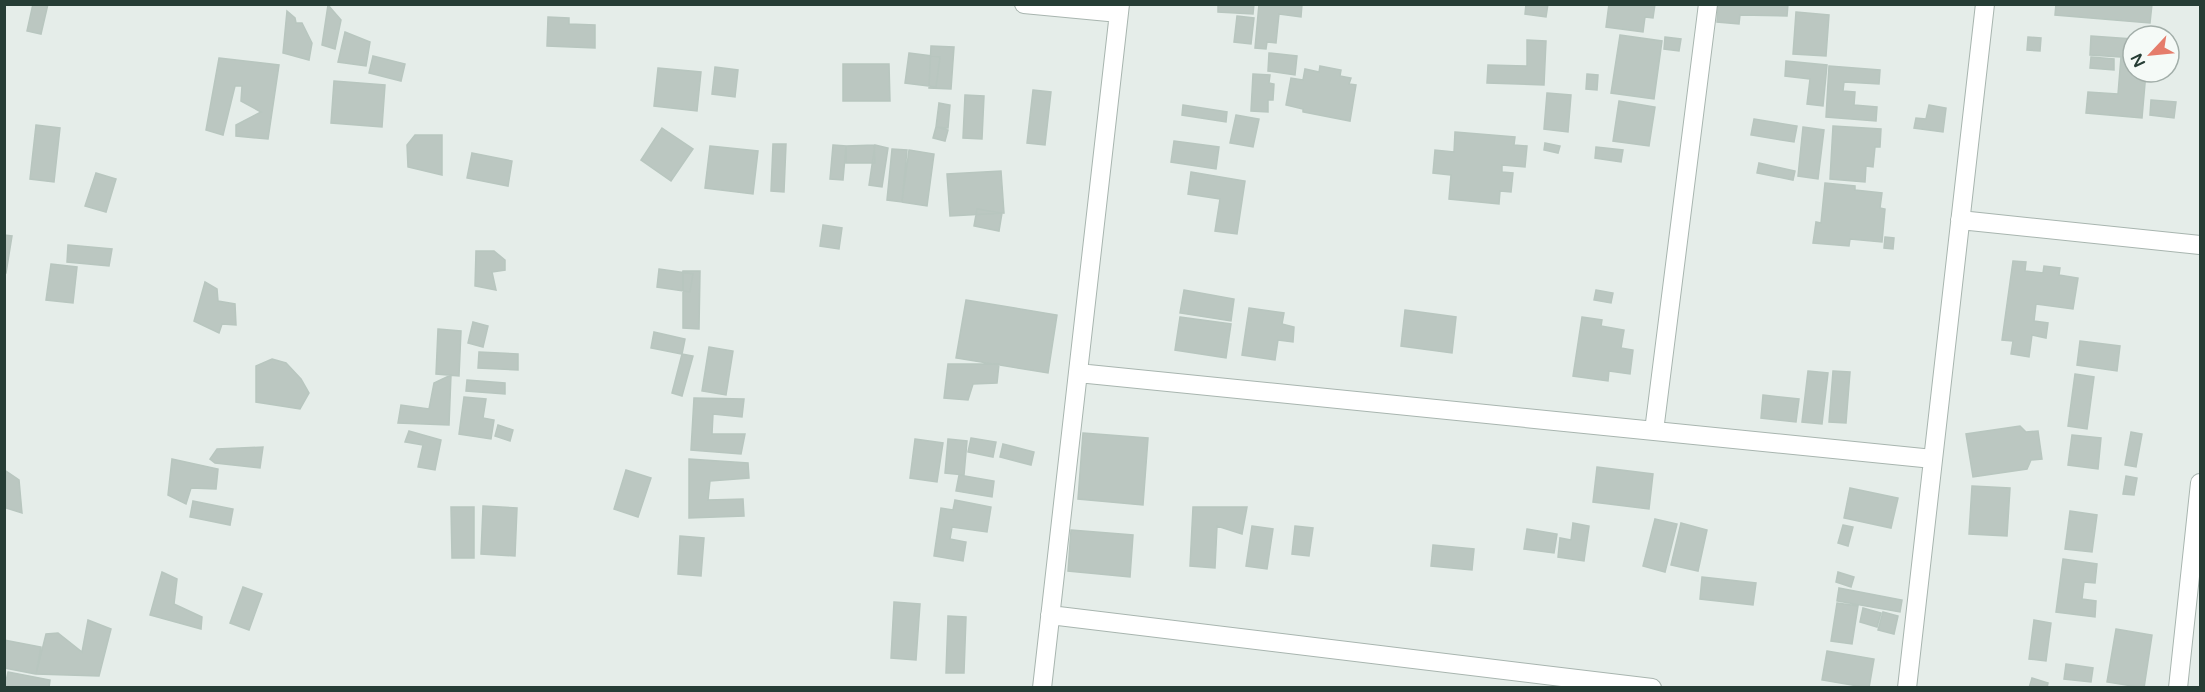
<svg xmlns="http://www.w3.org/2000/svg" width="2205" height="692" font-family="'Varela Round',sans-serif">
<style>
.building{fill:#bbc7c1;stroke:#b8c6bf;stroke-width:1.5}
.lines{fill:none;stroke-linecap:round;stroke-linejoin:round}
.minor-casing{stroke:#a8b5af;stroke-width:20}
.minor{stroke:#fff;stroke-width:18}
</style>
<rect width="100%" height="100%" fill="#e5ede9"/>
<path class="building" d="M33 4H48L41 34 27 31Z
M1218 4H1254L1253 14 1218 12Z
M1259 4H1302L1301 17 1279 14 1276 43 1267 42 1266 49 1255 48Z
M1526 4H1548L1546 17 1525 14Z
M1609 4H1655L1653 18 1645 17 1643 32 1606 27Z
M1718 4H1788L1787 16 1740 15 1739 24 1717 22Z
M2056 4H2152L2150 23 2055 15Z
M328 5 341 20 335 49 322 45Z
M287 11 295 18 296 23H302L312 43 309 60 283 53Z
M1796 12 1829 15 1826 56 1793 54Z
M1237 16 1254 18 1251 44 1234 42Z
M548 17 569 18V24L595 25V48L547 46Z
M345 32 370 42 366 66 338 62Z
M1620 35 1662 41 1654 99 1611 93Z
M2091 36 2133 39V72H2146L2142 118 2086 113 2088 92 2118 94 2121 57 2090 55Z
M1665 37 1681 39 1679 51 1664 49Z
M2028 37 2041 38 2040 51 2027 50Z
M1527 40 1546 41 1544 85 1487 83 1488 65 1527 66Z
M931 46 954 47 951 89 929 88Z
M909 53 940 57 936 87 905 83Z
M1269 53 1297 56 1295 75 1268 71Z
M373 56 405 64 401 81 369 73Z
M2091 57 2114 59V70L2090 68Z
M219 58 279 65 268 139 236 136V125L261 112 241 101 242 86H235L223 135 206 130Z
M1786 61 1827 65 1823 106 1807 104 1810 79 1785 76Z
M843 64H889L890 101H843Z
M1320 66 1341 70 1340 76 1351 78 1349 84 1356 85 1350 121 1303 112V109L1286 105 1291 78 1303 80 1305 69 1319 72Z
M1829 66 1880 70 1879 84 1844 82 1843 91 1855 92 1854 105 1877 107 1876 121 1826 117Z
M715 67 738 70 735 97 712 94Z
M658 68 701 72 697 111 654 106Z
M1253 74 1270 75 1269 83 1274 84 1273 100H1268V112L1251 111Z
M1587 74 1598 75 1597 90 1586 89Z
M334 81 385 85 382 127 331 123Z
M1033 90 1051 92 1045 145 1027 143Z
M1547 93 1571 95 1568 132 1544 129Z
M965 95 984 96 982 139 963 138Z
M2151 100 2176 102 2174 118 2150 115Z
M1619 101 1655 107 1649 146 1613 141Z
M939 103 950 105 948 128 936 127Z
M1183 105 1227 112 1226 122 1182 115Z
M1929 105 1946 108 1943 132 1914 128 1916 118 1926 119Z
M1236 115 1259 119 1253 147 1230 143Z
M1754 119 1797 126 1794 142 1751 135Z
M36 125 60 128 54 182 30 179Z
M1833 126 1881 129 1880 147H1875L1873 167 1866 166 1865 182 1830 179Z
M936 127 948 130 945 141 933 138Z
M1803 127 1824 130 1818 179 1798 176Z
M662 128 693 149 671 181 641 160Z
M1455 132 1515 137 1514 145 1527 146 1525 167 1502 165V172L1513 173 1511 192 1500 191 1499 204 1449 199 1451 175 1433 173 1435 150 1454 152Z
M415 135H442V175L408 167 407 145Z
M1174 141 1219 147 1216 169 1171 162Z
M1545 143 1560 146 1558 153 1544 150Z
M773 144H786L784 192 771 191Z
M833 145 846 146 843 180 830 179Z
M874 145 875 163H846V146Z
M875 145 888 148 882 187 869 185Z
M710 146 758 151 753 194 705 188Z
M1596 147 1623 150 1621 162 1595 158Z
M892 149 907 150 902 202 887 200Z
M909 150 934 154 927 206 902 202Z
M472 153 512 161 508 186 467 178Z
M1759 163 1795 171 1793 180 1757 173Z
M1001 171 1004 213 950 216 947 174Z
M1191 172 1245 181 1237 234 1215 231 1220 199 1188 194Z
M96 173 116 179 106 212 85 206Z
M1825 183 1855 186V190L1882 193 1880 208 1885 209 1882 242 1850 239 1849 246 1813 243 1816 222 1821 223Z
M977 209 1002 213 999 231 974 226Z
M823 225 842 228 839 249 820 246Z
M4 235 12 236 6 273H4Z
M1885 237 1894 238 1893 249 1884 248Z
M68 245 112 249 109 266 67 262Z
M476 251H494L505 260V270L492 272 496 290 475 286Z
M2013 261 2026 262 2025 271 2043 273 2044 266 2060 268 2059 275 2078 278 2073 309 2036 304 2034 321 2048 323 2046 338 2032 335 2029 357 2011 354 2013 341 2002 340Z
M51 264 77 267 73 303 46 300Z
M659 269 693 274 690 292 657 287Z
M683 271H700L699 329 683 328Z
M205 282 217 289 218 301 235 304 236 325 222 324 219 333 194 321Z
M1184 290 1234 299 1231 321 1180 313Z
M1596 290 1613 293 1611 303 1594 300Z
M966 300 1057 315 1048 373 956 358Z
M1249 308 1284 313 1282 324 1294 327 1293 342 1278 340 1275 360 1242 355Z
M1405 310 1456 317 1452 353 1401 346Z
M1180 317 1231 324 1226 358 1175 350Z
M1582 317 1602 320 1601 326 1624 330 1621 348 1633 350 1630 374 1609 371 1608 381 1573 376Z
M473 322 488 326 483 347 468 343Z
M438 329 461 331 459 376 436 374Z
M654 332 685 339 682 354 651 348Z
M2080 341 2120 346 2117 371 2077 365Z
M709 347 733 351 726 395 702 391Z
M479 352 518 354V370L478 368Z
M682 354 693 356 682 396 672 393Z
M272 359 286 363 301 379 309 393 300 409 256 402V366Z
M948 364H999L997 383 973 384 968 400 944 398Z
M1808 371 1828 373 1822 424 1802 422Z
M1833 371 1850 372 1846 423 1829 422Z
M2075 374 2094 377 2087 429 2068 426Z
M451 375 449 425 398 423 401 405 429 409 434 383Z
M467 380 505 383V394L466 391Z
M1763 395 1799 399 1796 422 1761 418Z
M464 397 486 399 483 418 494 420 491 439 459 434Z
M694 398 744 399 742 417 713 414 712 434H745L741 454 691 450Z
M498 425 513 430 510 441 495 436Z
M2020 426 2026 432 2038 431 2042 459 2031 460 2027 469 1973 477 1966 434Z
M409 431 441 440 435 470 418 467 423 445 405 442Z
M2131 432 2142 434 2136 467 2125 465Z
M1083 433 1148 438 1143 505 1078 499Z
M2072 435 2101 438 2098 469 2068 465Z
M971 438 996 442 993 457 968 452Z
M915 439 943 443 937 482 910 478Z
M948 439 967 441 964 475 945 473Z
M1003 444 1034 452 1031 465 1000 457Z
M263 447 260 468 215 463 210 459 217 449Z
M172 459 218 469 216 489 191 488 186 504 168 495Z
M689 459 748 463 749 478 710 481 708 500 743 499 744 516 689 518Z
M1597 467 1653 474 1649 509 1593 502Z
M626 470 651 478 638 517 614 509Z
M6 471 19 480 22 513 6 508Z
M959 475 994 481 992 497 956 491Z
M2126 476 2137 478 2134 495 2123 494Z
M1972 486 2010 488 2007 536 1969 534Z
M1850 488 1898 498 1891 528 1844 518Z
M955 500 991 507 987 532 952 527 950 539 966 542 963 561 934 556 941 508 953 510Z
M193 501 233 509 230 525 190 517Z
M483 506 517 508 515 556 481 554Z
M451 507H474V558H452Z
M1193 507H1247L1242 534 1217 526 1215 568 1190 566Z
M2070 511 2097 515 2092 552 2065 549Z
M1655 519 1677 524 1665 572 1643 566Z
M1573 523 1589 526 1584 561 1558 557 1560 538 1571 540Z
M1681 523 1707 530 1698 571 1671 565Z
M1843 525 1853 527 1848 546 1838 543Z
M1252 526 1273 529 1267 569 1246 566Z
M1295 526 1313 528 1309 556 1292 554Z
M1527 529 1557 534 1554 553 1524 549Z
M1071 530 1133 535 1130 577 1068 571Z
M680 536 704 538 701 576 678 574Z
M1433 545 1474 549 1472 570 1431 566Z
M2063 559 2097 564 2095 583 2084 582 2082 599 2096 601 2095 617 2056 612Z
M162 572 177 579 174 604 202 617 201 629 150 615Z
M1838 572 1854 577 1851 587 1836 582Z
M1702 577 1756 583 1753 605 1700 599Z
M243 587 262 594 249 630 230 623Z
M1839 588 1902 600 1900 612 1837 601Z
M894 602 920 604 916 660 891 658Z
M1837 603 1858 606 1852 644 1831 641Z
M1863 608 1881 613 1877 627 1860 622Z
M1883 612 1898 616 1894 634 1878 630Z
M948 616 966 617 964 673H946Z
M88 620 111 629 99 676 36 674 46 634 58 633 82 652Z
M2034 620 2051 623 2046 661 2029 659Z
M2116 629 2152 635 2144 688 2107 682Z
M4 640 41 647 36 674 4 668Z
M1827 651 1874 659 1869 688 1822 680Z
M2066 664 2093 668 2091 682 2064 679Z
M8 672 50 680 49 688 5 686Z
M2032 678 2048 683 2047 688H2029Z"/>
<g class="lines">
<g class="minor-casing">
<path id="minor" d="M1024 4 1119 13
M1960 220 2200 245
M1078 373 1933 459
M1654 431 1708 4
M1050 615 1652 688
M1042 688 1120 4
M1907 688 1985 4
M2178 688 2200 483"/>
</g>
<use href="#minor" class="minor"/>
</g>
<rect width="2205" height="692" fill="none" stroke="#263d35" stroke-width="12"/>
<g transform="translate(2151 54) rotate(244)"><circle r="28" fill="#f5faf7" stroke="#a2aea9" stroke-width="1.5"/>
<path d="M0-4.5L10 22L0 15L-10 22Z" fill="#e57c6b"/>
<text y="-9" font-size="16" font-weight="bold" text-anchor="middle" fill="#263d35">N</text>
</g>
</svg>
